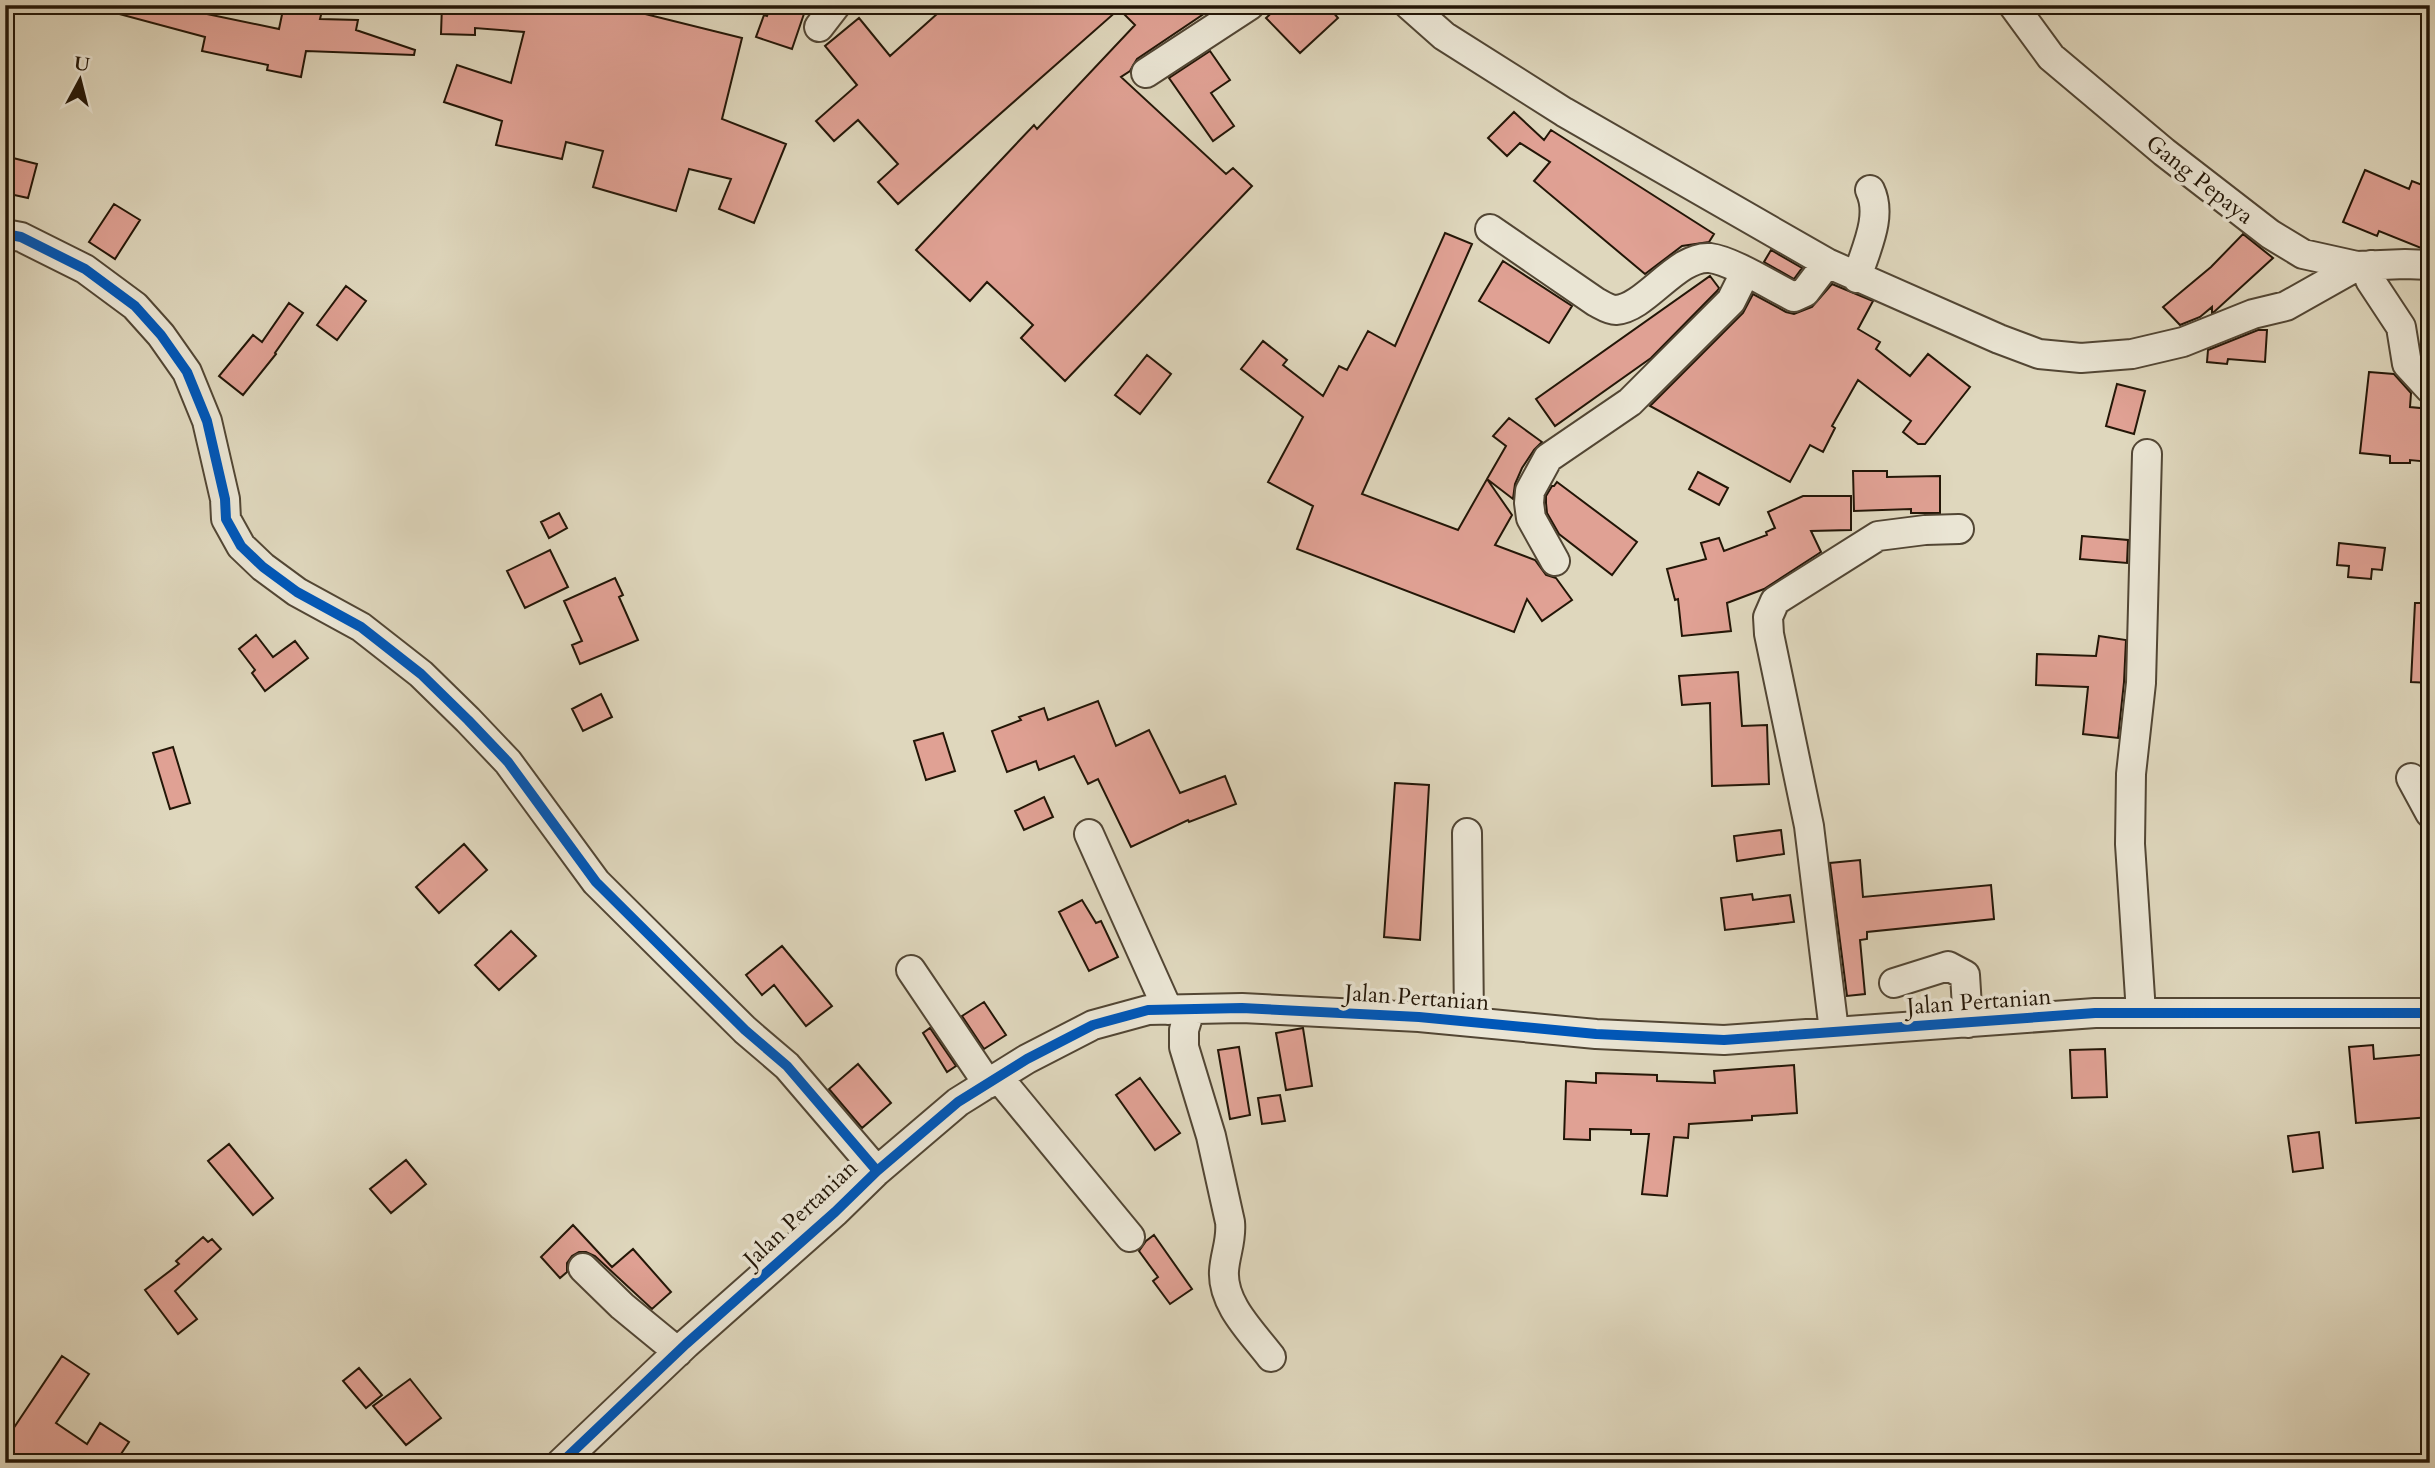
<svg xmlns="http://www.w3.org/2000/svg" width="2435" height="1468" font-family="Cardo,serif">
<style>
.building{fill:#e0a194;stroke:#231607;stroke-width:2}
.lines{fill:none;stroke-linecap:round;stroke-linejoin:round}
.minor-casing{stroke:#524634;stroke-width:32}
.minor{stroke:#eae5d4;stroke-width:28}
.cycleway-casing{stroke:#eae5d4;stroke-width:15}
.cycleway{stroke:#0057b8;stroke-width:10}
.labels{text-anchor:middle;stroke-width:7;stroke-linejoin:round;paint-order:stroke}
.street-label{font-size:23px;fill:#231607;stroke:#eae5d4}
</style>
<rect width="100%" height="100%" fill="#dfd7bd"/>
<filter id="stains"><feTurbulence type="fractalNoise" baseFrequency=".00286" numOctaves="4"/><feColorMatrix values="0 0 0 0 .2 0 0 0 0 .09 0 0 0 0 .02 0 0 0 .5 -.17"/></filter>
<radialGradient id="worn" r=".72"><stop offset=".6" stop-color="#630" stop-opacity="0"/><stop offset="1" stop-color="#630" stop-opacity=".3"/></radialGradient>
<path class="building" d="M108 5H204L202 13 279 29 284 5H296L322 11 320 19 358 20 356 30 415 50 414 55 306 51 301 77 267 70 268 65 202 51 205 37 108 11Z
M442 5H609L742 38 722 119 786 144 754 223 719 209 731 179 689 169 676 211 593 187 603 151 566 142 562 159 496 145 502 121 444 102 457 65 511 83 524 32 475 28V35L441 34Z
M771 5H807L792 49 756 37 764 15 767 16Z
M947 5H1217L1137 59 1130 71 1121 77 1226 174 1233 168 1252 186 1065 381 1021 338 1033 325 987 282 970 301 916 250 1034 125 1037 129 1135 25 1119 9 898 204 878 182 898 164 858 120 834 141 816 121 857 85 825 46 859 18 890 56Z
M1280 5H1327L1338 18 1300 53 1266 18Z
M1210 51 1230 80 1211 93 1234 126 1213 141 1169 78Z
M1514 112 1544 140 1551 130 1714 234 1709 242 1682 246 1645 274 1534 181 1550 162 1520 143 1507 156 1488 138Z
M5 156 37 164 28 198 5 193Z
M2365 170 2409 189 2412 181 2430 188V226L2421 248 2379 231 2377 236 2343 222Z
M114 204 140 220 115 259 89 242Z
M1445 233 1472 244 1362 494 1458 530 1487 479 1512 515 1495 545 1535 560 1546 575 1556 578 1572 600 1542 621 1527 599 1514 632 1297 549 1313 506 1268 482 1303 417 1241 369 1263 341 1287 360 1283 365 1323 396 1339 366 1347 370 1368 331 1395 346Z
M2243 234 2273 258 2214 312 2212 313V307L2200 317 2180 325 2163 307 2211 267Z
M1771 250 1802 268 1794 279 1764 262Z
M1503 261 1572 306 1549 343 1479 301Z
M1710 276 1719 288 1717 291 1651 358 1555 426 1536 399Z
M1832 284 1873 301 1858 329 1880 342 1876 349 1910 376 1928 354 1970 387 1925 444H1918L1903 432 1911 421 1858 380 1832 426 1835 428 1823 452 1810 445 1790 482 1650 406 1743 313 1753 294 1786 312 1794 314 1812 307Z
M346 286 366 301 337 340 317 325Z
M289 303 303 313 275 353 276 354 243 395 219 376 253 335 262 342Z
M2258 330H2267L2265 362 2228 359 2227 364 2207 362 2208 350Z
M1147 355 1171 374 1140 414 1115 395Z
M2369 372 2394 374 2411 393 2410 407 2430 409V462L2410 460V463H2390V456L2360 453Z
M2117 384 2145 391 2134 434 2106 426Z
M1509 418 1542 442 1534 450 1522 468 1515 484 1513 499 1487 479 1506 446 1493 436Z
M1853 471H1887V477L1940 476V513H1911V509L1854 511Z
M1698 472 1728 488 1719 505 1689 489Z
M1557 482 1637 542 1612 575 1559 534 1547 513 1546 503V496L1552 486H1554Z
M1803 496H1851V530L1811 531 1821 552 1764 589 1727 603 1731 631 1682 636 1678 599 1675 600 1667 569 1706 559 1701 543 1719 538 1724 551 1767 535 1766 532 1775 528 1768 512Z
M559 513 567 528 549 538 541 522Z
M2082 536 2128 540 2127 563 2080 559Z
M2339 543 2385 548 2382 570 2372 569 2371 579 2348 577 2349 566 2337 565Z
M550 550 568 587 525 608 507 571Z
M615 578 623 595 619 597 638 640 580 664 572 645 582 641 564 601Z
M2415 603H2430V683L2411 682Z
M256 635 273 657 295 641 308 658 265 691 252 673 255 670 239 649Z
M2099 636 2126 640 2124 682 2118 738 2083 734 2088 687 2036 685 2037 654 2096 656Z
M1738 672 1742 726 1767 725 1769 784 1712 786 1710 703 1682 705 1679 676Z
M601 694 612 717 583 731 572 709Z
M1098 701 1116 746 1149 730 1180 793 1225 776 1236 804 1189 822 1188 820 1131 847 1098 779 1088 784 1074 756 1039 770 1036 761 1007 772 992 731 1021 720 1019 717 1044 708 1048 720Z
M943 733 955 771 926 780 914 741Z
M173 747 190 803 170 809 153 753Z
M1395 783 1429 785 1420 940 1384 937Z
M1044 797 1053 817 1024 830 1015 811Z
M1781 830 1784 854 1737 861 1734 836Z
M464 844 487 870 439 913 416 887Z
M1860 860 1863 897 1991 885 1994 919 1867 932V939L1860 940 1865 994 1847 996 1830 863Z
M1752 894 1753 900 1790 895 1794 922 1725 930 1721 898Z
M1082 900 1096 923 1101 921 1118 957 1089 971 1059 912Z
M511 931 536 956 499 990 475 965Z
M782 946 832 1006 806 1026 774 985 762 995 746 975Z
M984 1002 1006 1035 984 1049 962 1016Z
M930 1028 956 1066 947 1072 923 1033Z
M1303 1028 1312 1086 1286 1090 1276 1033Z
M2373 1045 2374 1059 2430 1054V1117L2356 1123 2349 1047Z
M1239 1047 1250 1115 1230 1119 1218 1050Z
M2105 1049 2107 1097 2072 1098 2070 1050Z
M858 1064 891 1103 862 1128 829 1089Z
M1794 1065 1797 1113 1752 1116V1120L1689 1124 1688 1138 1674 1137 1667 1196 1642 1194 1649 1134H1631V1130L1590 1129V1140L1564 1139 1566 1081 1596 1083V1073L1657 1075V1081L1715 1083 1714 1071Z
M1140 1078 1180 1133 1155 1150 1116 1095Z
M1280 1095 1285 1121 1262 1124 1258 1098Z
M2319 1132 2323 1168 2293 1172 2288 1136Z
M229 1144 273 1198 253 1215 208 1161Z
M406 1160 426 1184 391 1213 370 1189Z
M573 1225 612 1267 633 1249 671 1292 652 1309 595 1256 586 1252H579L572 1256 567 1263V1272L560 1278 541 1257Z
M1154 1235 1192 1289 1170 1304 1153 1281 1158 1277 1139 1251 1146 1241Z
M203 1237 208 1242 212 1239 221 1249 175 1291 197 1319 178 1334 145 1290 179 1264 176 1261Z
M62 1356 89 1374 56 1423 87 1444 100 1423 129 1442 115 1463H14L5 1457V1441Z
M359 1368 382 1395 366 1408 343 1381Z
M410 1379 441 1418 406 1445 373 1406Z"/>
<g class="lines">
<g class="minor-casing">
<path id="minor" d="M1409 5 1444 36 1564 112 1827 263 1999 339 2039 354 2081 358 2132 354 2183 342 2253 314 2286 306 2357 266
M2013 5 2051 57 2164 152 2270 234 2303 254 2357 266 2405 264 2430 265
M819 27 836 5
M1146 73 1250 5
M1490 229 1596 302C1602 305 1609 310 1616 310 1646 308 1677 255 1710 258 1733 261 1773 287 1794 297L1805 292 1827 263
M5 234 21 237 85 269 135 306 161 335 187 372 207 421 225 499 226 519 241 546 263 567 297 592 361 627 421 674 468 720 508 762 596 882 745 1030 787 1066 877 1171
M2371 265 2370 280 2401 327 2407 364 2430 389
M1857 278C1865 250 1883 217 1870 190
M1555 561 1531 518 1529 503 1530 491 1548 458 1630 402 1731 301 1745 273
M2411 778 2430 813
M1467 833 1469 1020
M1089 834 1168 1010
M911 970 988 1084
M1894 983 1948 966 1965 975 1968 1023
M1190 1010 1184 1030V1047L1211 1136 1230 1222C1232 1240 1225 1254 1224 1271 1222 1304 1252 1332 1271 1357
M2141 1013 2130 844 2131 774 2141 683 2147 454
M1834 1031 1809 826 1769 634 1768 617 1775 601 1878 536 1925 530 1959 529
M998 1077 1130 1237
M583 1268 622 1306 678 1352
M561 1463 686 1344 835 1212 877 1171 958 1102 1027 1059 1093 1025 1148 1010 1242 1008 1419 1017 1596 1034 1724 1040 2095 1013H2430"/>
</g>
<use href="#minor" class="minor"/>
<g class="cycleway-casing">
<path id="cycleway" d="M5 234 21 237 85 269 135 306 161 335 187 372 207 421 225 499 226 519 241 546 263 567 297 592 361 627 421 674 468 720 508 762 596 882 745 1030 787 1066 877 1171
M561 1463 686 1344 835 1212 877 1171 958 1102 1027 1059 1093 1025 1148 1010 1242 1008 1419 1017 1596 1034 1724 1040 2095 1013H2430"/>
</g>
<use href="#cycleway" class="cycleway"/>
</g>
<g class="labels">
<g class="street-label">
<text transform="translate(2200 179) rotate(38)" y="8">Gang Pepaya</text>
<text transform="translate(1417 997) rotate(4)" y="8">Jalan Pertanian</text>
<text transform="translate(1979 1001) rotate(-4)" y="8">Jalan Pertanian</text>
<text transform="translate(800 1213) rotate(-43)" y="8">Jalan Pertanian</text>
</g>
</g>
<rect width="2435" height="1468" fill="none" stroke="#dfd7bd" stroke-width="28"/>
<rect x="7" y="7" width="2421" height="1454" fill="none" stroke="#231607" stroke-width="3.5"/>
<rect x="14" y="14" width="2407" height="1440" fill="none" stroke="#231607" stroke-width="2"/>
<g transform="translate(80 80) rotate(7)" stroke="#eae5d4" stroke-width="5" paint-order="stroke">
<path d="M0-5L12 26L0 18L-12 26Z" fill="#231607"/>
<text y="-10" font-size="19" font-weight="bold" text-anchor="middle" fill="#231607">U</text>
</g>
<rect width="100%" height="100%" filter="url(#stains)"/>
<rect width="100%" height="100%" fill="url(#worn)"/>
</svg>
